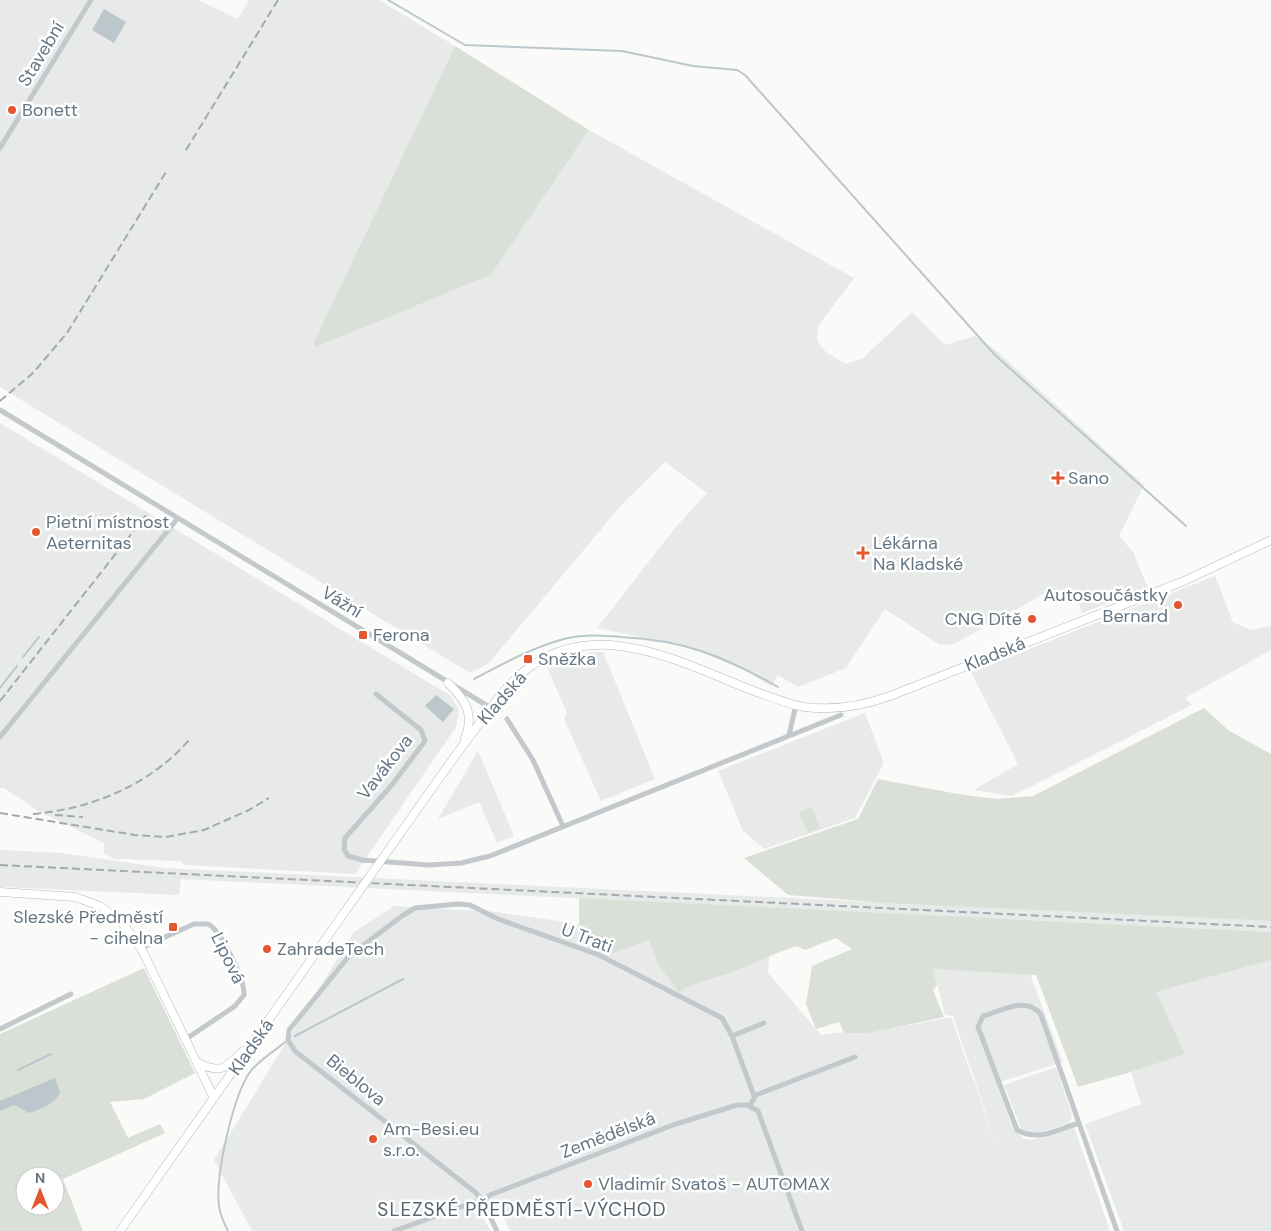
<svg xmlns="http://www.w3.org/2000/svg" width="1271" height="1231" font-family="'DM Sans',sans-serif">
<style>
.built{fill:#e8e9e9}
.green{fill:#dadfd7;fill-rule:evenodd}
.water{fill:#bbc7cb}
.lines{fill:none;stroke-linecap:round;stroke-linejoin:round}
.stream{stroke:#bbc7cb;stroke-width:2}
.secondary-casing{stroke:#b3babf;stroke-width:9}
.street{stroke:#c3c8cc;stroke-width:5}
.secondary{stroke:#fff;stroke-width:8}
.rail{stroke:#a2aab0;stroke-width:2;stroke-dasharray:8 4;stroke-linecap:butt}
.secondary-bridge-casing{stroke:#b3babf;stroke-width:9;stroke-linecap:butt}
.secondary-bridge{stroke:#fff;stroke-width:8}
.poi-dot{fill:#e4572e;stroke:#fff;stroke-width:2}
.labels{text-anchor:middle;stroke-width:5;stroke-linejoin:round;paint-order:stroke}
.street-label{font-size:18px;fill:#657683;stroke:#fff}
.poi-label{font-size:18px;fill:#657683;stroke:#fff;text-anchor:start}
.neighbourhood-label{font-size:19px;letter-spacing:1px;fill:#57646e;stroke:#fff}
</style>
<rect width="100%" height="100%" fill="#fafaf8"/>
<path class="built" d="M0 0H198L238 19 249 0H379L455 46 313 344 316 347 491 275 589 130 854 278 818 326 817 341 826 352 846 364 863 358 912 312 945 345 975 336 998 352 1144 485 1119 536 1133 552 1148 588 1082 613 1076 596 1058 602 1053 589 954 644 940 645 885 609 846 668 798 687 778 675 771 686 744 670 686 646 597 628 675 528 707 493 665 462 624 502 488 664 470 673 0 387Z
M0 423 451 696 459 710 456 727 355 874 185 865 180 861 114 859 104 853V843L40 812 4 788H0Z
M1215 576 1233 622 1250 630 1271 626V650L1185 698 1192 705 1012 796 974 790 1018 764 971 672Z
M594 652H603L655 779 601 801 564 719 567 713 547 667 562 658Z
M865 713 884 763 855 818 764 849 743 831 718 771Z
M478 751 514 836 497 843 479 802 438 819Z
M0 850 62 853 165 868 1271 921V932L181 879 179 895 0 887Z
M394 906 496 912 579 924 578 934 584 943 593 946 649 940 658 965 679 993 699 981 736 971 769 956 768 973 821 1035 843 1032 870 1033 951 1017 1001 1158 953 1016 945 1015 933 969 1030 974 1063 1062 997 1083 1011 1125 1023 1138 1031 1140 1074 1127 1110 1231H510L496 1201 469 1211 482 1217 491 1231H252L214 1160 353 933Z
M1271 960V1231H1124L1085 1124 1141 1104 1131 1072 1184 1053 1156 992Z
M1056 1067 1072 1115 1070 1122 1064 1125 1030 1135 1022 1131 1004 1085Z"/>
<path class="green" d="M455 46 589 130 491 275 316 347 313 344Z
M1204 708 1228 730 1271 754V921L886 903 788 895 744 858 858 819 878 779 958 794 996 799 1033 796Z
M812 807 820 828 808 833 799 812Z
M579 898 1271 932V960L1156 992 1185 1054 1131 1072 1078 1087 1036 975 933 969 937 985 933 990 944 1017 870 1033H844L839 1022 816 1029 806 1004 812 966 852 949 836 938 805 950 797 946C776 952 758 962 738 970 716 979 699 979 679 993L658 965 649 940 610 954 579 940Z
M144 968 195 1073 144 1099 110 1102 128 1138 160 1124 165 1133 63 1179 83 1231H0V1034ZM25 1176H55V1206H25Z"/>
<path class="water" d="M104 9 126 22 114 43 92 30Z
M436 695 454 709 443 722 425 706Z
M55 1078 60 1092C55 1104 41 1109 29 1113L14 1105 0 1111V1101Z"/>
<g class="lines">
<path class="stream" d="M388 0 465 45 622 51 693 66 737 70 745 75 995 355 1186 526
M23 657 39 637
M474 679C502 664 530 649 560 640 581 634 600 635 621 637 684 640 723 656 778 687
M0 688 17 666
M295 1036 403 979
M18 1070 51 1054
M228 1231C224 1223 220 1215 219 1206 215 1176 233 1096 250 1072 259 1060 275 1051 285 1042"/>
<g class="secondary-casing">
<path id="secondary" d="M448 683C465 700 475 713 465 738
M392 845C420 806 447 766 476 728 490 709 504 688 522 673 594 613 681 663 754 691 771 697 787 704 805 707 835 711 862 706 890 696L1184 581 1271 540
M0 892 75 897 100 906 123 924 141 948 214 1098
M198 1063C221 1074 226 1068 243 1051
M120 1231 346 910"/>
</g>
<path class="street" d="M0 148 91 0
M0 410 491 708
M376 694 421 730 425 741 391 786 345 838 344 849 348 856 362 860 429 865 461 863 490 856 841 715
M507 719 533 760 563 826
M789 735 796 705
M0 737 178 518
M141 948 194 924H208C221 930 245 980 244 995L235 1006 186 1039
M0 1029 71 994
M732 1036 764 1023
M750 1105 756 1095 855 1057
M1079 1123C1056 1130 1038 1142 1017 1130L978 1027 983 1016C1001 1011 1028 995 1041 1015 1066 1087 1091 1159 1117 1231
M482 1200 475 1192 295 1051 288 1040 289 1030 349 956 402 916 415 908 458 904 470 905 498 919 599 955 722 1018 732 1036 754 1096
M480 1203 490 1195 673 1125 737 1105H747L758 1111 802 1231
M394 1231 475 1202 485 1206 497 1231"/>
<use href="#secondary" class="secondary"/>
<path class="rail" d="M186 150 278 0
M0 401 33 373 67 333 166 172
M0 701 147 514
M0 813 135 835 166 837 204 830 249 810 269 798
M33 814C91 809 150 785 189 740
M55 815 83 817
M0 865 1271 927"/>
<g class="secondary-bridge-casing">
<path id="secondary-bridge" d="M346 910 392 845"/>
</g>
<use href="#secondary-bridge" class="secondary-bridge"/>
</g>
<g class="poi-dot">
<circle cx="12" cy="110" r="5"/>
<path d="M1055.5 470.5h5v5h5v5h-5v5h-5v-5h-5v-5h5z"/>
<circle cx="36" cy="532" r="5"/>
<path d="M860.5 545.5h5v5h5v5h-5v5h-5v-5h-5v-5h5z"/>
<circle cx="1178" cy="605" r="5"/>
<circle cx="1032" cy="619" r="5"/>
<rect x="358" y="630" width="10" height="10" rx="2.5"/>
<rect x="523" y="654" width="10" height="10" rx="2.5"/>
<rect x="168" y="922" width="10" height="10" rx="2.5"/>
<circle cx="267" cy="949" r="5"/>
<circle cx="373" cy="1139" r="5"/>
<circle cx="588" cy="1184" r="5"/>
</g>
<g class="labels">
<g class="street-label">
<text transform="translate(41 54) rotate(-59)" y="6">Stavební</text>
<text transform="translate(342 602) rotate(31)" y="6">Vážní</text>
<text transform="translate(995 654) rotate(-22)" y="6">Kladská</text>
<text transform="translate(502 698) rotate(-49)" y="6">Kladská</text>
<text transform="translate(385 767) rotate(-52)" y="6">Vavákova</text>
<text transform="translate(587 938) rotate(21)" y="6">U Trati</text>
<text transform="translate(228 958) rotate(64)" y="6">Lipová</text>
<text transform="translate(251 1047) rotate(-55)" y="6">Kladská</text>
<text transform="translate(356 1080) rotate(39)" y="6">Bieblova</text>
<text transform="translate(608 1135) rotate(-21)" y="6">Zemědělská</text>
</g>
<g class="poi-label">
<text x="22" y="116">Bonett</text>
<text x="1068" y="484">Sano</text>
<text x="46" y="528">Pietní místnost<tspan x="46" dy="21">Aeternitas</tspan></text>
<text x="873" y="549">Lékárna<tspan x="873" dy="21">Na Kladské</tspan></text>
<text x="1168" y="601" text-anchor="end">Autosoučástky<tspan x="1168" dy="21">Bernard</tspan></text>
<text x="1022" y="625" text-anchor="end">CNG Dítě</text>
<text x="373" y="641">Ferona</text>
<text x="538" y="665">Sněžka</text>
<text x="163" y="923" text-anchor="end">Slezské Předměstí<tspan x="163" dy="21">- cihelna</tspan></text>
<text x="277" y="955">ZahradeTech</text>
<text x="383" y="1135">Am-Besi.eu<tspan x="383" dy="21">s.r.o.</tspan></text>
<text x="598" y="1190">Vladimír Svatoš - AUTOMAX</text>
</g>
<g class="neighbourhood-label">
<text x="522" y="1216">SLEZSKÉ PŘEDMĚSTÍ-VÝCHOD</text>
</g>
</g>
<g transform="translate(40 1191)"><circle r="24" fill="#ffffff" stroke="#c1c8cd"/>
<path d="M0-4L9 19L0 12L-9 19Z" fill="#e4572e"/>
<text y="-8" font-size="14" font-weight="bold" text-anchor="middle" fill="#657683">N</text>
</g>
</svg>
